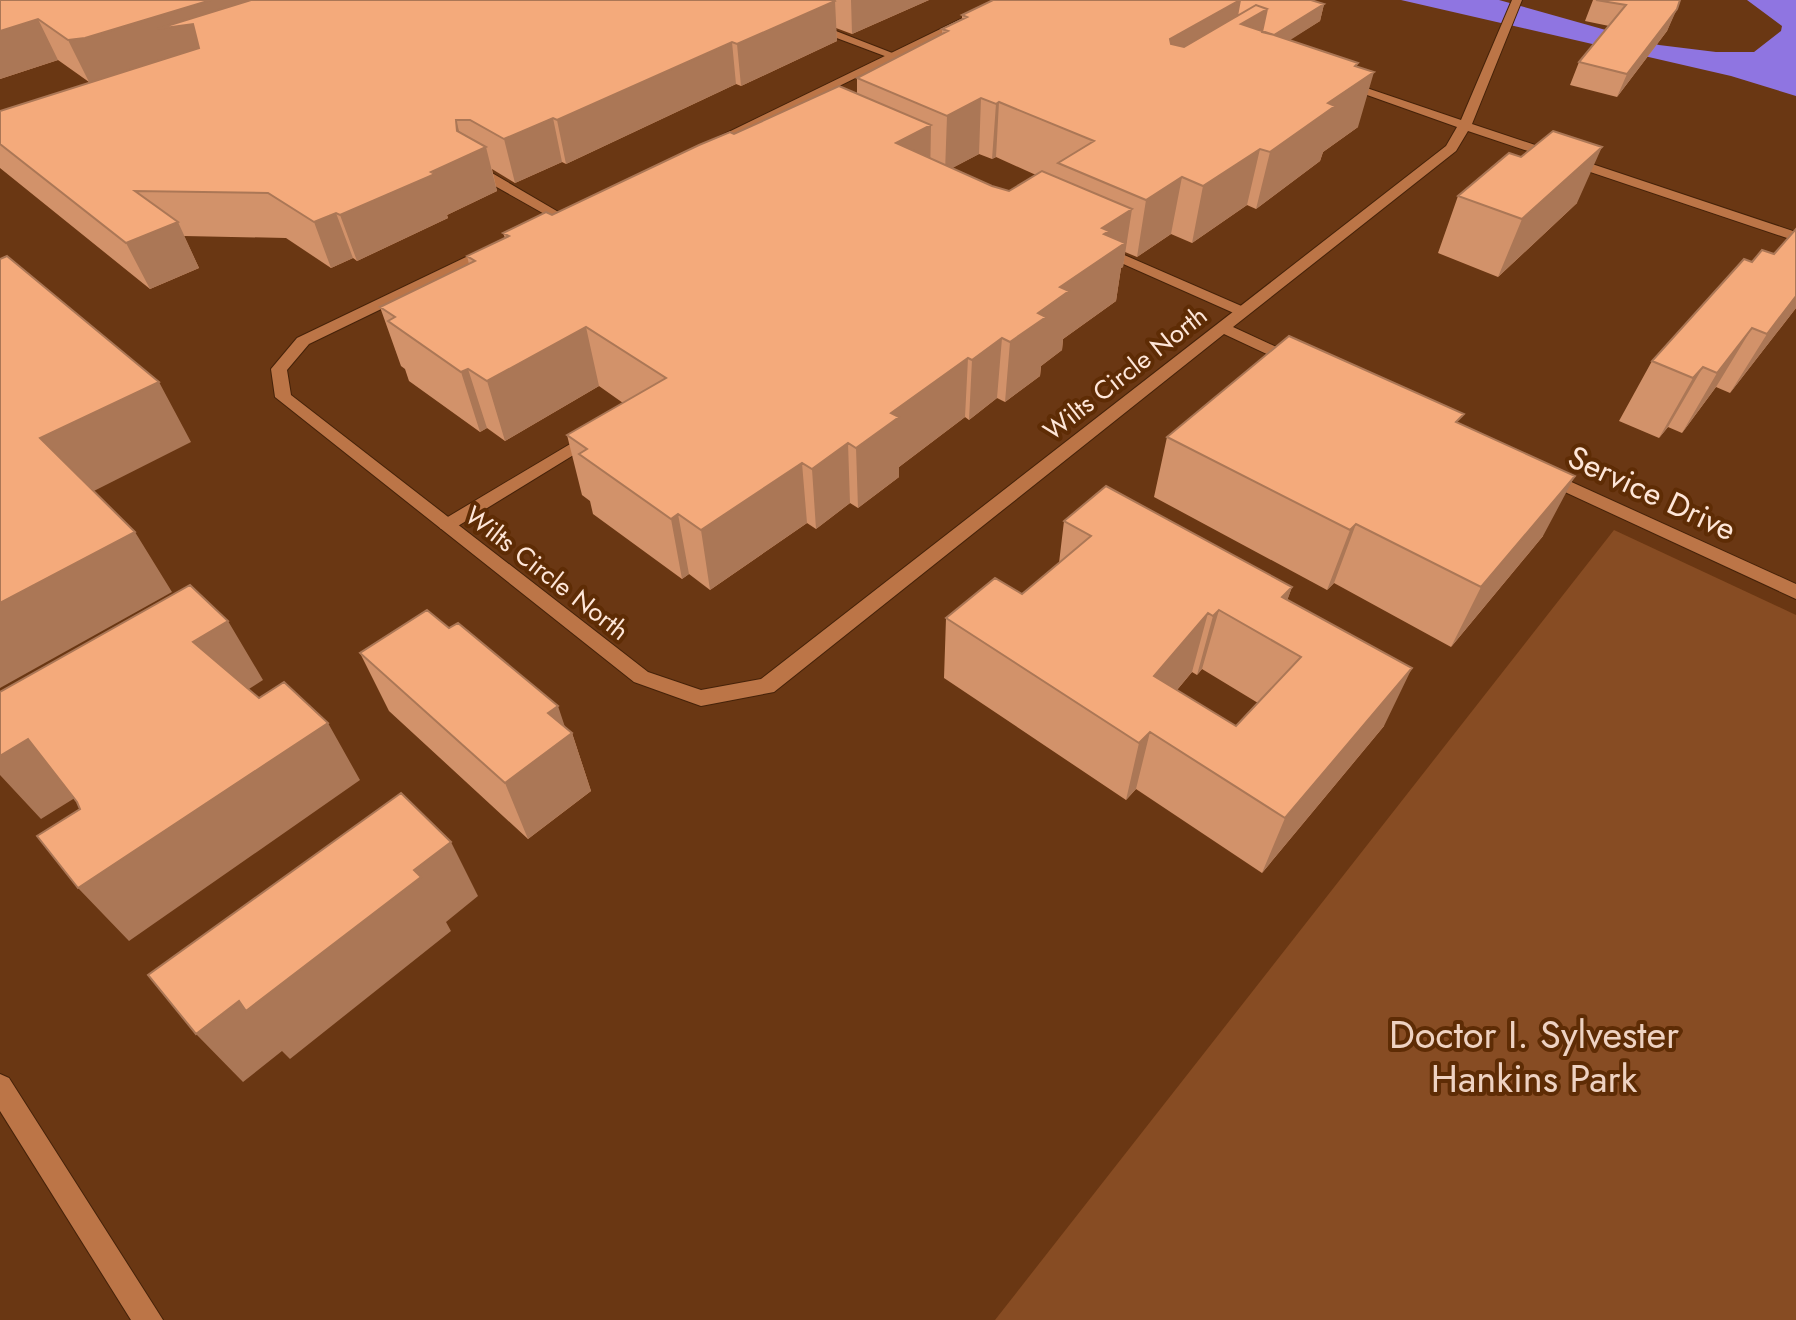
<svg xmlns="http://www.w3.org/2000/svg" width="1796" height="1320" font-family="Jost,sans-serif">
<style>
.green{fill:#874c23}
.water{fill:#8f75e1}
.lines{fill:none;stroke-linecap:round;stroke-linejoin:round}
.service-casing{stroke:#452209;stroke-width:2}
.minor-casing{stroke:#452209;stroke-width:2}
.service{fill:#bc7547;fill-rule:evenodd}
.minor{fill:#bc7547;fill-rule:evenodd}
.wall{fill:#d2926a;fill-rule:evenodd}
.shaded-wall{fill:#ab7756}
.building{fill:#f4aa7b;stroke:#ab7756;stroke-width:2;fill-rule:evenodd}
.labels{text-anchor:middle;stroke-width:8;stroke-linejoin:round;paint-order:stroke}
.far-street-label{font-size:26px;fill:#fee6d8;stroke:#5e2c05}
.street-label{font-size:32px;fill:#fee6d8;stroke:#5e2c05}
.near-park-label{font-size:38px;fill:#eed2c2;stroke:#5e2c05}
</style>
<rect width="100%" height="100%" fill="#6a3713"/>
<path class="green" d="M1614 530 1796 615V1320H995Z"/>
<path class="water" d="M1401 0H1499L1659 45 1716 52H1754L1781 31 1782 26 1747 0H1796V96L1731 76Z"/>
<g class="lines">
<g class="service-casing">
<path id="service" d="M810 24H818L900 56 890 58 810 28Z
M470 166H480L567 217 555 220 470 172Z
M1099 244 1246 308 1249 311 1246 314H1236L1094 251 1092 248Z
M592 431 598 432 600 436 598 440 453 529H441L438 525 441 521Z"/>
</g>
<g class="minor-casing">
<path id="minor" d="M1000 0H1014L715 147 704 144Z
M1512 0H1522L1472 124 1796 232V241L1468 131 1456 151 1233 327 1300 358V364H1288L1224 334 774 692 701 706 634 682 275 397 271 369 297 338 489 246H499V252L309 344 287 370 291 395 648 672 701 690 761 679 1446 146 1457 127 1339 85 1349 82 1461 120Z
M1545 470 1796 584V599L1539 480 1536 476Z
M0 1074 9 1078 163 1320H131L0 1111Z"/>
</g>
<use href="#service" class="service"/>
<use href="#minor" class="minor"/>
</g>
<path class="wall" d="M0 0H929L852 34 836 28 837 41 741 86 736 84 566 164 562 162 515 183 492 169 497 191 447 215 448 218 357 261 353 258 331 268 286 238 184 236 199 268 150 289 0 168V111L96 81 89 82 58 60 0 79Z
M1593 0H1680L1667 31 1617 97 1570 85 1579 62 1609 26 1585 21Z
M1324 4 1320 21 1289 40 1357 66 1358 127 1323 152 1320 161 1256 209 1247 205 1192 243 1171 234 1137 257 1125 252 1123 267 1121 268 1116 301 1063 339 1062 350 1041 366 1040 376 1005 402 997 398 969 420 965 417 899 467V477L858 508 850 503 816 529 807 523 710 590 689 574 682 579 593 514 590 501 582 495 567 435 623 403 599 386 505 441 487 428 480 432 409 381 405 369 401 366 380 307 469 264 467 256 505 238 503 233 552 215 734 134 857 94V78L942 35V29L962 19V15ZM979 154 992 159 996 157 1036 175 1009 191 992 186 952 168Z
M1458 196 1577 203 1498 277 1438 253Z
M1796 229V308L1730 393 1716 387 1682 433 1668 427 1659 438 1619 421 1652 361 1752 262 1774 254Z
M1460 424 1543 536 1451 647 1334 583 1327 590 1154 497 1167 437Z
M1064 521 1292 587 1287 600 1384 726 1262 873 1136 789 1126 800 944 678 946 618 1022 594 1059 563ZM1202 669 1258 703 1236 726 1177 690 1192 672 1197 675Z
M360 653 565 728 572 733 591 791 528 839 389 711Z"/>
<path class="shaded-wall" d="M211 0H355L105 80 89 82 68 40Z
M851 0H929L852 34Z
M1240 0 1230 52 1161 92 1170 39Z
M835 1 837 41 741 86 737 44Z
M1324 4 1320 21 1270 53 1273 35Z
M1267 9 1256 61 1241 24Z
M1677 9 1667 31 1617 97 1627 74Z
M38 19 58 60 0 79V31Z
M732 42 736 84 566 164 557 120Z
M1358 63 1351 87 1374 72 1358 127 1323 152 1320 161 1256 209 1270 152 1328 103 1355 66Z
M981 98 979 154 945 172 947 116Z
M999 102 996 157 992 159 996 104Z
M553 118 562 162 515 183 504 139Z
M456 120 466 156 486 147 497 191 447 215 448 218 357 261 340 215 431 172 457 131Z
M931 125 930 181 896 143Z
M1602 147 1577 203 1498 277 1522 219Z
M1260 149 1247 205 1192 243 1203 186Z
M1182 177 1171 234 1137 257 1146 200Z
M1132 209 1123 267 1121 268 1116 301 1063 339 1062 350 1041 366 1040 376 1005 402 1010 342 1038 313 1060 287 1102 228Z
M336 213 353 258 331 268 314 222Z
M178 222 199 268 150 289 126 243Z
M1796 296V308L1730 393 1767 334Z
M586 327 599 386 505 441 487 381Z
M1752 328 1716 387 1682 433 1717 373Z
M1002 338 997 398 969 420 972 360Z
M968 358 965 417 899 467V477L858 508 856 448 891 413Z
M1703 367 1668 427 1659 438 1693 378Z
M468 369 487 428 480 432 461 372Z
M159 382 191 442 80 498 40 438Z
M848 443 850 503 816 529 812 469Z
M802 463 807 523 710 590 701 530Z
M1575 476 1543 536 1451 647 1481 587Z
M678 514 689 574 682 579 671 519Z
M1356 524 1334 583 1327 590 1350 530Z
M135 532 172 592 0 688V603Z
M1292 587 1273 641 1282 597Z
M1219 610 1202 669 1197 675 1213 616Z
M1208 613 1192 672 1140 734 1154 676Z
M228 621 263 680 230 701 193 642Z
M1412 668 1384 726 1262 873 1285 818Z
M558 706 568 736 572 733 591 791 528 839 505 783 548 713Z
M328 723 360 780 129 941 78 888Z
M1150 732 1136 789 1126 800 1139 743Z
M28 739 78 796 41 819 0 775V756Z
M451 842 478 896 446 922 451 931 290 1059 282 1051 243 1082 196 1034Z"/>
<path class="building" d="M0 0H211L85 38 68 40 38 19 0 31Z
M251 0H834L835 1 737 44 732 42 557 120 553 118 504 139 470 120H456L457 131 486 147 431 172 435 174 340 215 336 213 314 222 268 193 135 191 178 222 126 243 0 144V111L199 48 193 24 157 29Z
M993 0H1240L1170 39 1171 44 1184 47 1256 5 1267 9 1241 24 1358 63 1355 66 1374 72 1328 103 1335 106 1270 152 1260 149 1203 186 1182 177 1146 200 1058 163 1094 141 999 102 996 104 981 98 947 116 857 78 948 31 942 29 967 17 962 15Z
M1240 0H1311L1324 4 1274 35 1262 32 1267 9 1256 5 1237 16Z
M1596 0H1680L1677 9 1627 74 1579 62 1626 5Z
M839 86 931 125 896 143 992 186 1009 191 1042 171 1132 209 1102 228 1109 231 1104 234 1125 243 1060 287 1069 291 1038 313 1046 317 1010 342 1002 338 972 360 968 358 891 413 899 417 856 448 848 443 812 469 802 463 701 530 678 514 671 519 579 454 587 449 567 435 666 378 586 327 487 381 468 369 461 372 388 321 395 317 380 307 475 261 467 256 509 236 503 233 546 212 552 215 699 145 730 132 734 134Z
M1553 131 1602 147 1522 219 1458 196 1509 153 1521 157Z
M1796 229V296L1767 334 1752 328 1717 373 1703 367 1693 378 1652 361 1744 259 1752 262 1762 250 1774 254Z
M7 256 159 382 40 438 135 532 0 603V259Z
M1289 336 1464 414 1456 422 1575 476 1481 587 1356 524 1350 530 1167 437Z
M1106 486 1292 587 1282 597 1412 668 1285 818 1150 732 1139 743 946 618 995 578 1022 594 1091 536 1064 521ZM1219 610 1301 657 1236 726 1154 676 1208 613 1213 616Z
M190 585 228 621 193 642 259 698 284 682 328 723 78 888 37 836 80 809 77 802 28 739 0 756V692Z
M427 610 449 628 458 623 558 706 548 713 572 733 505 783 360 653Z
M401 793 451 842 414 870 421 877 246 1011 239 1001 196 1034 148 975Z"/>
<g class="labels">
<g class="far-street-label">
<text transform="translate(1125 373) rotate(-38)" y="9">Wilts Circle North</text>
<text transform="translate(547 573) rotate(38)" y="9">Wilts Circle North</text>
</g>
<g class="street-label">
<text transform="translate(1652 493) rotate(25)" y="11">Service Drive</text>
</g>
<g class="near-park-label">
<text x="1534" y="1048">Doctor I. Sylvester<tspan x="1534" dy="44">Hankins Park</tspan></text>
</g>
</g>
</svg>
